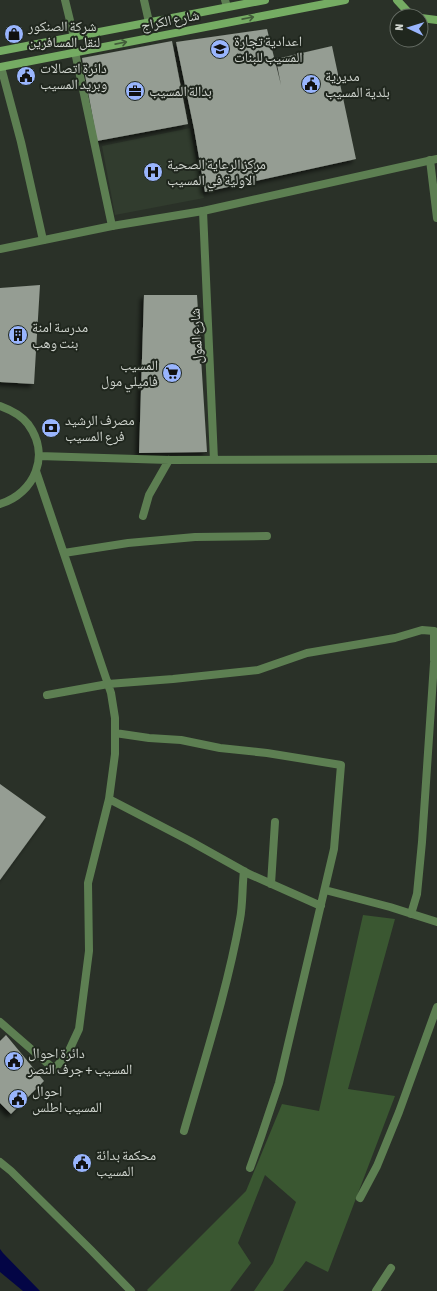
<svg xmlns="http://www.w3.org/2000/svg" width="437" height="1291" font-family="'Asap Condensed','Noto Naskh Arabic',sans-serif">
<style>
.built{fill:#313c2e}
.green{fill:#3a5731}
.water{fill:#030545}
.building{fill:#959d93;filter:url(#shadow)}
.lines{fill:none;stroke-linecap:round;stroke-linejoin:round}
.minor{stroke:#5d7f52;stroke-width:8}
.tertiary{stroke:#5d7f52;stroke-width:8}
.secondary{stroke:#75ac63;stroke-width:8}
.oneway{stroke:#425c3a}
.labels{text-anchor:middle;stroke-width:4;stroke-linejoin:round;paint-order:stroke}
.street-label{font-size:14px;fill:#d0d5cf;stroke:#20271e}
.poi-label{font-size:14px;fill:#d0d5cf;stroke:#20271e;text-anchor:start}
</style>
<defs>
<filter id="shadow"><feDropShadow dx="-3.5" dy="3.5" stdDeviation="2" flood-color="#0009"/></filter>
</defs>
<rect width="100%" height="100%" fill="#2a3128"/>
<path class="built" d="M190 128 204 198 115 215 102 146Z"/>
<path class="green" d="M363 915 395 919 348 1089 395 1096 328 1272 306 1261 283 1291H254L273 1263 296 1202 265 1175 238 1243 251 1263 230 1291H148L147 1290 246 1191 282 1104 319 1111Z"/>
<path class="water" d="M0 1249 3 1253 40 1291H23L0 1272Z"/>
<path class="building" d="M267 29 281 85 276 59 332 46 356 159 205 192 194 129 176 42Z
M172 41 188 124 97 141 82 58Z
M40 285 34 384 0 382V288Z
M144 295H197L207 452 139 453Z
M0 784 46 817 0 880Z
M6 1035 44 1081 11 1114 0 1103V1041Z"/>
<g class="lines">
<path class="minor" d="M65 0 74 37
M144 0 149 22
M225 0 227 7
M75 52 112 226
M1 67 21 142 43 240
M430 160 437 218
M203 211 214 460
M0 406C11 410 21 415 28 424 51 455 35 493 0 504
M39 456 169 460 437 459
M143 516 149 495 169 460
M64 553 128 543 195 537 267 536
M47 695 108 684 173 679 258 670 307 653 395 638 422 630 434 631V660L437 669
M115 733 149 738 181 740 220 748 267 753 341 765 334 849 279 1083 261 1137 250 1168
M109 799 190 841 249 874 321 906
M271 884 275 822
M325 890 390 907 437 922
M411 914 417 894 422 842 434 663
M0 1022 54 1069 67 1055 79 1029 89 951 88 883 109 799 115 754V718L111 693 36 471
M184 1131C204 1061 227 991 240 919 243 904 242 887 244 871
M0 1162 11 1171 91 1250 131 1291
M360 1198 377 1166 399 1112 437 1007
M376 1291 391 1268"/>
<path class="tertiary" d="M0 249 112 226 203 211 437 159"/>
<path class="secondary" d="M397 0 408 12 416 16
M421 18 437 20
M0 51 265 0
M0 67 345 0"/>
</g>
<defs><path id="oneway-shaft" d="M-6 0H5M1.5-3L5.5 0L1.5 3" fill="none" stroke-width="1.6" stroke-linecap="round" stroke-linejoin="round"/></defs>
<g class="oneway">
<use href="#oneway-shaft" transform="translate(248 18) rotate(-11)"/>
<use href="#oneway-shaft" transform="translate(121 43) rotate(-11)"/>
</g>
<defs>
<g id="shop-disc" transform="scale(1)"><circle r="9.5" fill="#99b5fd" stroke="#20271e"/><path d="M-5-2.5h2.3a2.7 3.5 0 0 1 5.4 0H5L5.5 6h-11ZM-1.5-2.5h3a1.5 2.3 0 0 0-3 0Z" fill="#111"/></g>
<g id="school-disc" transform="scale(1)"><circle r="9.5" fill="#99b5fd" stroke="#20271e"/><path d="M0-5L7-2L0 1L-7-2ZM-4 1L0 2.5L4 1V4Q0 6-4 4Z" fill="#111"/></g>
<g id="civic-disc" transform="scale(1)"><circle r="9.5" fill="#99b5fd" stroke="#20271e"/><path d="M-.6-6.5H3V-4.5H.6V-3L4-1V1h2V6H-6V1h2V-1L-.6-3ZM-1.2 2.5V6h2.4V2.5Z" fill="#111"/></g>
<g id="office-disc" transform="scale(1)"><circle r="9.5" fill="#99b5fd" stroke="#20271e"/><path d="M-6-3h4V-5.5h4V-3h4V5H-6ZM-1-4.5V-3h2v-1.5ZM-6 0V1H6V0Z" fill="#111"/></g>
<g id="hospital-disc" transform="scale(1)"><circle r="9.5" fill="#99b5fd" stroke="#20271e"/><path d="M-5-5h3v3.5h4V-5h3V5h-3V1.5h-4V5h-3Z" fill="#111"/></g>
<g id="building-disc" transform="scale(1)"><circle r="9.5" fill="#99b5fd" stroke="#20271e"/><path d="M-4-6H4V6H1V3H-1V6H-4ZM-2.5-4.3h1.7v1.8h-1.7ZM.8-4.3h1.7v1.8H.8ZM-2.5-1h1.7V.8h-1.7ZM.8-1h1.7V.8H.8Z" fill="#111"/></g>
<g id="supermarket-disc" transform="scale(1)"><circle r="9.5" fill="#99b5fd" stroke="#20271e"/><path d="M-6-5.5h2.5l.6 2H6L4.5 2H-2.5L-4.4-4H-6ZM-1.5 3.2a1.3 1.3 0 1 0 .1 0ZM3 3.2a1.3 1.3 0 1 0 .1 0Z" fill="#111"/></g>
<g id="bank-disc" transform="scale(1)"><circle r="9.5" fill="#99b5fd" stroke="#20271e"/><path d="M-6-4H6V4H-6ZM0-2.3a2.3 2.3 0 1 0 0 4.6a2.3 2.3 0 1 0 0-4.6Z" fill="#111"/></g>
</defs>
<g fill-rule="evenodd">
<use href="#shop-disc" x="14" y="34"/>
<use href="#school-disc" x="220" y="49"/>
<use href="#civic-disc" x="26" y="76"/>
<use href="#civic-disc" x="311" y="84"/>
<use href="#office-disc" x="135" y="91"/>
<use href="#hospital-disc" x="153" y="172"/>
<use href="#building-disc" x="18" y="335"/>
<use href="#supermarket-disc" x="172" y="373"/>
<use href="#bank-disc" x="51" y="428"/>
<use href="#civic-disc" x="14" y="1061"/>
<use href="#civic-disc" x="18" y="1099"/>
<use href="#civic-disc" x="82" y="1163"/>
</g>
<g class="labels">
<g class="street-label">
<text transform="translate(170 20) rotate(-11)" y="5">شارع الكراج</text>
<text transform="translate(196 336) rotate(-93)" y="5">شارع المول</text>
</g>
<g class="poi-label">
<text x="28" y="31">شركة الصنكور<tspan x="28" dy="16">لنقل المسافرين</tspan></text>
<text x="234" y="46">اعدادية تجارة<tspan x="234" dy="16">المسيب للبنات</tspan></text>
<text x="40" y="73">دائرة اتصالات<tspan x="40" dy="16">وبريد المسيب</tspan></text>
<text x="325" y="81">مديرية<tspan x="325" dy="16">بلدية المسيب</tspan></text>
<text x="149" y="96">بدالة المسيب</text>
<text x="167" y="169">مركز الرعاية الصحية<tspan x="167" dy="16">الاولية في المسيب</tspan></text>
<text x="32" y="332">مدرسة امنة<tspan x="32" dy="16">بنت وهب</tspan></text>
<text x="158" y="370" text-anchor="end">المسيب<tspan x="158" dy="16">فاميلي مول</tspan></text>
<text x="65" y="425">مصرف الرشيد<tspan x="65" dy="16">فرع المسيب</tspan></text>
<text x="28" y="1058">دائرة احوال<tspan x="28" dy="16">المسيب + جرف النصر</tspan></text>
<text x="32" y="1096">احوال<tspan x="32" dy="16">المسيب اطلس</tspan></text>
<text x="96" y="1160">محكمة بدائة<tspan x="96" dy="16">المسيب</tspan></text>
</g>
</g>
<g transform="translate(409 28) rotate(274)"><circle r="19" fill="#20271e" stroke="#666d65"/>
<path d="M0-3L7 15L0 10L-7 15Z" fill="#99b5fd"/>
<text y="-6" font-size="11" font-weight="bold" text-anchor="middle" fill="#d0d5cf">N</text>
</g>
</svg>
